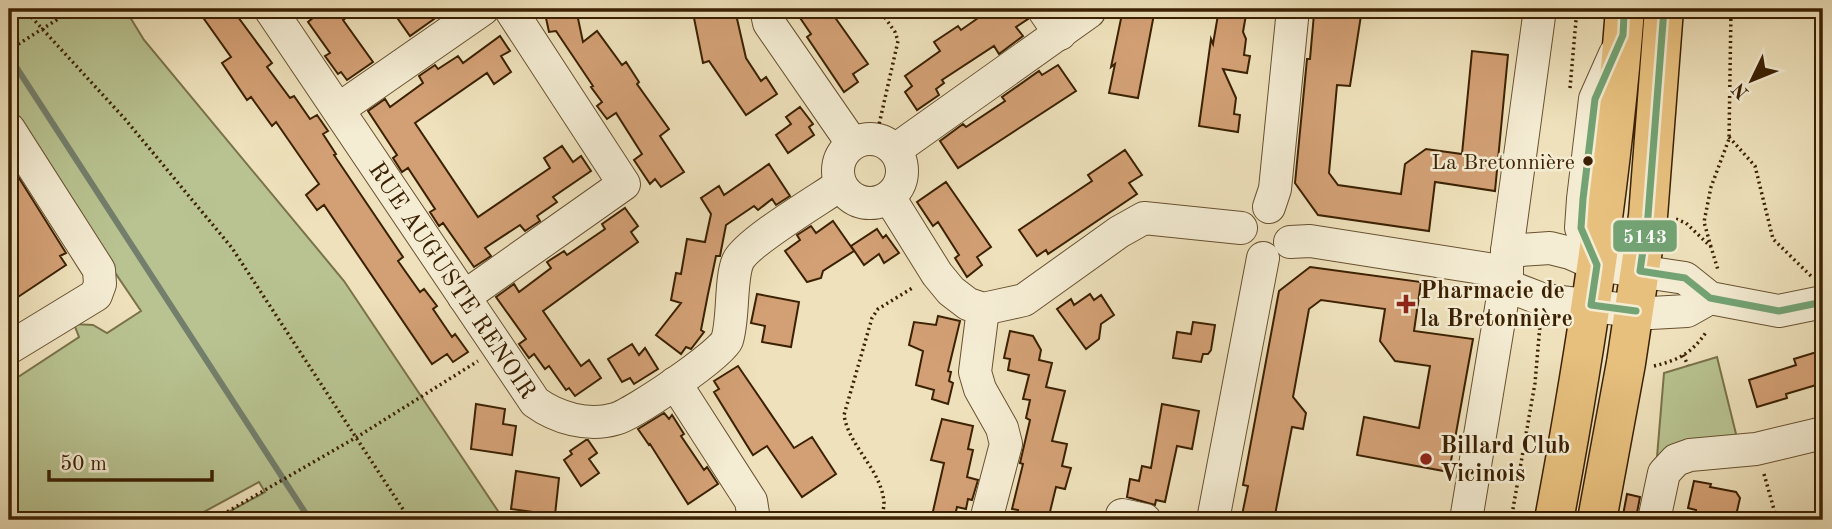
<svg xmlns="http://www.w3.org/2000/svg" width="1832" height="529" font-family="'Old Standard TT',serif">
<style>
.green{fill:#b8c391;stroke:#7a724a;stroke-width:2}
.lines{fill:none;stroke-linecap:round;stroke-linejoin:round}
.stream{stroke:#737f6c;stroke-width:6}
.building{fill:#d3a075;stroke:#3b2102;stroke-width:2}
.minor-casing{stroke:#685130;stroke-width:34}
.major-casing{stroke:#3b2102;stroke-width:41}
.path{stroke:#3b2102;stroke-width:3.5;stroke-dasharray:2 3.5;stroke-linecap:butt}
.minor{stroke:#f4ecd3;stroke-width:32}
.major{stroke:#e7c07e;stroke-width:38}
.bus-1-casing{stroke:#f4ecd3;stroke-width:12}
.bus-1{stroke:#73a374;stroke-width:7}
.bus-dot{fill:#3b2102;stroke:#f4ecd3;stroke-width:2.5}
.poi-dot{fill:#8f2418;stroke:#f4ecd3;stroke-width:2.5}
.labels{text-anchor:middle;stroke-width:5;stroke-linejoin:round;paint-order:stroke}
.bus-label{font-size:22px;fill:#3b2102;stroke:#f4ecd3;text-anchor:end}
.street-label{font-size:24px;fill:#3b2102;stroke:#f4ecd3}
.poi-label{font-size:24px;font-weight:bold;fill:#3b2102;stroke:#f4ecd3;text-anchor:start}
.line-badge{stroke:#f4ecd3;stroke-width:2.5}
.badge-label{font-size:19px;text-anchor:middle;font-weight:bold;fill:#fff}
</style>
<rect width="100%" height="100%" fill="#eee1bb"/>
<filter id="stains"><feTurbulence type="fractalNoise" baseFrequency=".00286" numOctaves="4"/><feColorMatrix values="0 0 0 0 .2 0 0 0 0 .09 0 0 0 0 .02 0 0 0 .5 -.17"/></filter>
<radialGradient id="worn" r=".72"><stop offset=".6" stop-color="#630" stop-opacity="0"/><stop offset="1" stop-color="#630" stop-opacity=".3"/></radialGradient>
<path class="green" d="M9 9H125L144 40 344 281 504 520H214L265 492 259 482 189 520H9V383L79 337 74 324 93 325 107 333 141 311 9 116Z
M1717 357 1738 442 1683 441 1657 457 1664 373Z"/>
<g class="lines">
<path class="stream" d="M9 56 310 520"/>
</g>
<path class="building" d="M197 9H232L272 63 267 67 290 98 294 96 310 119 317 115 328 131 323 134 336 154 334 155 403 257 398 261 420 292 424 289 437 306 433 309 452 337 455 334 468 352 453 362 447 354 432 364 324 205 317 210 306 195 319 184 276 122 272 126 251 97 247 100 222 63 231 57Z
M308 9H359L343 20 373 62 347 80 341 72 338 74 325 56 330 53 308 22 314 17Z
M391 9H427L434 19 410 36Z
M544 9H576L583 42 597 31 622 65 626 62 639 82 637 84 669 129 660 136 684 172 661 187 655 179 650 184 634 160 642 154 616 113 607 119 597 106 602 102 591 87 593 86 556 31 549 32Z
M794 9H829L868 64 853 74 858 82 844 92 807 37 811 34Z
M991 9H1025L1028 19 1016 27 1023 36 999 54 994 46 942 80 944 83 936 89 939 95 917 110 905 92 912 86 905 76 940 51 934 42 958 26 961 30Z
M1123 9H1155L1138 98 1109 93 1115 64 1111 67Z
M1219 9H1247L1243 32 1246 39 1244 55 1250 56 1247 73 1223 69 1236 98 1234 114 1240 115 1238 132 1199 126 1211 39 1213 44Z
M1319 9H1362L1350 86 1337 85 1329 173 1338 185 1401 194 1405 164 1426 149 1462 154 1472 51 1508 55 1495 191 1435 182 1429 231 1318 215 1295 183 1307 59H1310L1314 14H1319Z
M735 10 746 58 761 81 766 77 777 94 746 115 709 61 703 63 694 18Z
M500 36 510 51 501 56 511 72 494 84 487 73 415 123 478 217 550 168 544 158 562 146 573 162 581 156 591 171 553 197 557 202 537 216 540 221 525 231 520 225 485 248 491 256 474 267 443 223 439 226 430 212 435 209 408 168 402 172 393 158 397 155 368 111 385 99 390 107 423 83 419 76 435 65 438 69 458 56 463 63Z
M1058 65 1076 91 958 168 940 141 963 124 966 127 1005 101 1002 97 1039 71 1042 75Z
M800 107 813 124 809 127 814 135 788 153 776 135 791 124 786 117Z
M1125 150 1142 175 1129 183 1137 194 1048 254 1046 250 1037 256 1019 230 1092 181 1088 175Z
M769 164 790 196 776 205 772 199 758 210 754 206 726 225 720 256H716L708 294 701 330 704 332 691 349 686 347 681 354 656 335 681 303 671 300 676 273 681 274 687 239 705 242 711 214 701 198 719 186 724 195Z
M19 178 66 253 60 256 66 265 9 303V184Z
M946 182 991 247 977 257 982 265 967 277 955 258 959 255 938 222 933 226 917 202Z
M625 208 638 226 631 232 638 242 543 311 581 366 589 360 601 378 575 396 569 388 566 390 549 366 545 369 534 354 529 358 519 344 526 339 496 297 514 284 519 292 551 268 547 262 564 251 567 255 605 229 602 224Z
M833 221 854 251 823 271 821 278 807 282 785 251 800 240 797 235 811 226 816 233Z
M877 229 883 238 886 235 899 253 884 263 879 254 864 265 851 246Z
M1310 267 1421 282 1414 331 1473 339 1449 472 1357 455 1364 417 1419 428 1430 366 1395 361 1380 341 1385 309 1321 300 1309 309 1293 397 1306 413 1303 429 1292 427 1274 520H1241L1248 486 1243 485 1279 291Z
M757 294 799 302 791 347 762 342 765 326 751 323Z
M1090 294 1094 300 1101 295 1114 315 1101 324 1099 339 1086 349 1057 309 1071 299 1074 305Z
M938 316 960 321 948 371 951 372 949 381 953 383 948 404 932 399 934 390 916 385 923 351 909 345 914 322 936 325Z
M1193 322 1215 325 1211 350 1208 354H1203L1201 362 1173 358 1177 332 1191 334Z
M1010 331 1033 336 1041 350 1039 360 1052 363 1046 387 1065 391 1052 441 1067 444 1062 466 1071 468 1065 489 1056 487 1048 520H1016L1018 510 1012 509 1023 464 1020 463 1030 420 1026 418 1030 400 1023 399 1029 375 1008 370 1010 359 1004 358Z
M632 344 639 355 645 348 658 369 634 384 630 378 622 382 608 359Z
M1823 350V383L1786 394 1787 398 1757 407 1749 380 1796 365 1794 359Z
M738 366 794 448 812 437 836 474 802 497 767 446 753 455 714 392 719 389 714 381Z
M476 404 505 409 503 424 516 426 512 455 471 449Z
M1162 404 1199 411 1192 449 1177 446 1165 502 1156 500 1155 505 1127 497 1130 479 1139 481 1142 466 1151 468Z
M664 413 669 419 672 415 684 434 681 436 704 470 707 467 718 484 688 504 650 444 649 445 638 429Z
M942 419 973 426 968 449 973 450 967 477 978 480 972 500 968 499 966 509 957 507 954 520H931L944 463 931 460Z
M586 440H588L597 453 589 459 599 473 581 486 564 460 572 454 570 451Z
M516 471 559 478 555 515 511 509Z
M1694 481 1711 484 1710 487 1736 492 1740 498 1735 520H1694L1696 510 1688 508Z
M1627 494 1640 497 1636 518 1623 515Z"/>
<g class="lines">
<g class="minor-casing">
<g id="minor">
<path id="s1" d="M270 9 535 402C557 418 588 427 615 419 632 415 722 354 727 340 734 319 730 279 738 261 747 242 820 199 840 185"/>
<path d="M766 9 769 23 852 143"/>
<path d="M1043 9 1060 34"/>
<path d="M339 109 483 9"/>
<path d="M9 129 99 270 100 284 96 295 9 348"/>
<circle cx="870" cy="171" r="32"/>
<path d="M895 150 1089 12 1090 9"/>
<path d="M889 197 937 274 951 291 968 304 983 309 1024 300 1119 232 1144 218 1241 228"/>
<path d="M1269 207 1275 189 1293 9"/>
<path d="M1290 242 1310 241 1507 272"/>
<path d="M1507 251 1550 248 1570 253 1597 265 1685 278 1710 298 1779 311 1823 302"/>
<path d="M1597 265 1581 228 1583 199 1595 99 1615 54"/>
<path d="M1505 285 1544 300 1651 313 1687 311 1710 298"/>
<path d="M464 297 624 184 510 9"/>
<path d="M983 309 975 372 980 389 1002 428 1006 444 986 520"/>
<path d="M675 383 751 501 754 520"/>
<path d="M1122 515 1145 520"/>
<path d="M1213 520 1263 258"/>
<path d="M1466 520 1507 272V251L1540 9"/>
<path d="M1654 520 1664 473 1676 460 1690 455 1756 449 1823 433"/>
</g>
</g>
<g class="major-casing">
<path id="major" d="M1554 520C1586 350 1612 182 1625 9
M1597 520 1626 363 1648 216 1664 9"/>
</g>
<path class="path" d="M24 9 125 119 232 248 410 520
M9 50 74 9
M1570 88 1577 9
M878 129 898 41 895 32 879 9
M1729 137 1755 166 1773 239 1811 276
M1676 219 1686 223 1711 247 1718 270
M1711 247 1704 222 1711 187 1729 139 1731 9
M1683 355 1688 365
M1654 366C1679 360 1692 353 1707 331
M1764 474 1777 520
M213 520 357 437 478 361
M881 520C882 515 884 508 884 503 882 470 849 447 844 415L872 318 878 309 914 287
M1511 520 1535 383 1540 325"/>
<use href="#minor" class="minor"/>
<use href="#major" class="major"/>
<g class="bus-1-casing">
<path id="bus-1" d="M1664 9 1648 216 1640 271 1685 278 1710 298 1779 311 1823 302
M1624 15 1623 35 1595 99 1583 199 1581 228 1597 265 1591 305 1636 311"/>
</g>
<use href="#bus-1" class="bus-1"/>
</g>
<circle class="bus-dot" cx="1588" cy="161" r="6"/>
<g class="poi-dot">
<path d="M1402.5 293.5h7v7h7v7h-7v7h-7v-7h-7v-7h7z"/>
<circle cx="1426" cy="459" r="7"/>
</g>
<g class="labels">
<g class="bus-label">
<text x="1575" y="169">La Bretonnière</text>
</g>
<g class="street-label">
<text dy="8" stroke="none"><textPath href="#s1" startOffset="327">RUE AUGUSTE RENOIR</textPath></text>
</g>
<g class="poi-label">
<text x="1420" y="298">Pharmacie de<tspan x="1420" dy="28">la Bretonnière</tspan></text>
<text x="1440" y="453">Billard Club<tspan x="1440" dy="28">Vicinois</tspan></text>
</g>
</g>
<rect class="line-badge" x="1612" y="219" width="66" height="34" rx="7" fill="#73a374"/>
<g class="badge-label">
<text x="1645" y="243">5143</text>
</g>
<rect width="1832" height="529" fill="none" stroke="#eee1bb" stroke-width="35"/>
<rect x="10" y="10" width="1811" height="508" fill="none" stroke="#3b2102" stroke-width="3.5"/>
<rect x="18" y="18" width="1797" height="494" fill="none" stroke="#3b2102" stroke-width="2"/>
<g transform="translate(1752 80) rotate(227)" stroke="#f4ecd3" stroke-width="5" paint-order="stroke">
<path d="M0-5L12 26L0 18L-12 26Z" fill="#3b2102"/>
<text y="-10" font-size="19" font-weight="bold" text-anchor="middle" fill="#3b2102">N</text>
</g>
<path d="M49 470v10h163v-10" fill="none" stroke="#3b2102" stroke-width="3.5"/>
<text x="60" y="470" font-size="21" fill="#3b2102" stroke="#f4ecd3" stroke-width="5" paint-order="stroke">50 m</text>
<rect width="100%" height="100%" filter="url(#stains)"/>
<rect width="100%" height="100%" fill="url(#worn)"/>
</svg>
